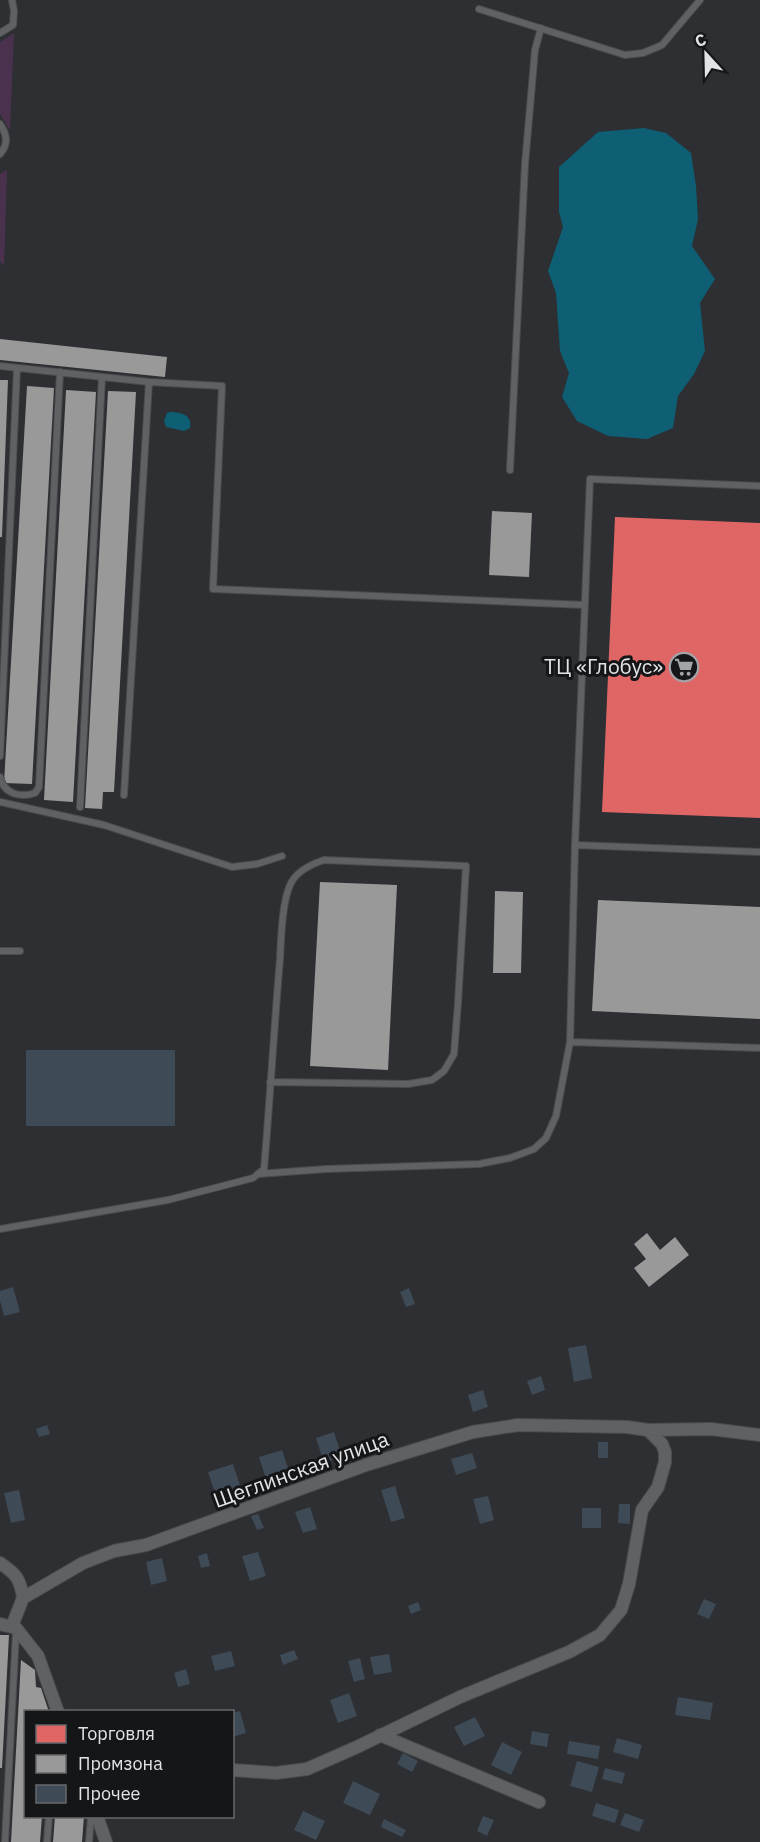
<svg xmlns="http://www.w3.org/2000/svg" width="760" height="1842" font-family="'IBM Plex Sans',sans-serif">
<style>
.green{fill:#4a324f}
.water{fill:#0e5e74}
.shops{fill:#e06666}
.industry{fill:#999}
.building{fill:#3e4a56}
.lines{fill:none;stroke-linecap:round;stroke-linejoin:round}
.service-casing{stroke:#4b4c4f;stroke-width:8}
.minor-casing{stroke:#4b4c4f;stroke-width:14}
.service{stroke:#606163;stroke-width:6}
.minor{stroke:#606163;stroke-width:12}
.labels{text-anchor:middle;stroke-width:6;stroke-linejoin:round;paint-order:stroke}
.poi-label{font-size:21px;fill:#e2e3e7;stroke:#151618;text-anchor:end}
.street-label{font-size:21px;fill:#e2e3e7;stroke:#151618}
</style>
<rect width="100%" height="100%" fill="#2d2f32"/>
<path class="green" d="M14 33 10 130 0 114V42Z
M7 170 4 266 0 261V174Z"/>
<path class="water" d="M644 128 666 133 691 153 696 186 698 219 692 246 715 279 700 303 705 351 694 374 678 396 673 428 647 439 608 436 577 421 562 397 569 373 560 351 556 293 548 271 563 227 559 212V167L598 132Z
M170 412C181 412 193 415 190 428L184 431 166 427 164 421 167 413Z"/>
<path class="shops" d="M615 517 760 523V818L602 812Z"/>
<path class="industry" d="M0 339 167 357 165 377 0 360Z
M0 380H8L2 537H0Z
M27 386 54 388 32 784 4 783Z
M66 390 96 392 73 802 44 800Z
M108 391 136 392 114 792H103L102 809 85 808Z
M492 511 532 513 529 577 489 575Z
M320 882 397 885 388 1070 310 1066Z
M495 891 523 892 521 973H493Z
M598 900 760 907V1019L592 1011Z
M647 1233 660 1250 675 1237 689 1255 649 1287 634 1268 646 1259 634 1244Z
M0 1635H9L2 1768H0Z
M21 1660 35 1670 36 1687 41 1688 48 1709V1712H26V1816H42L40 1842H11Z
M55 1816H84L82 1842H53Z"/>
<path class="building" d="M26 1050H175V1126H26Z
M13 1287 20 1312 4 1316 0 1301V1291Z
M409 1288 415 1304 406 1307 400 1292Z
M586 1345 592 1378 574 1382 568 1348Z
M541 1376 545 1390 532 1395 527 1381Z
M483 1390 488 1407 473 1412 468 1395Z
M47 1425 50 1434 39 1437 36 1429Z
M334 1432 342 1457 324 1463 316 1438Z
M598 1442H608V1458H598Z
M282 1450 291 1477 268 1485 259 1457Z
M472 1453 477 1468 456 1475 451 1459Z
M233 1464 242 1491 217 1499 208 1472Z
M395 1486 405 1518 391 1522 381 1490Z
M19 1490 25 1520 11 1523 4 1493Z
M488 1496 494 1520 480 1524 473 1499Z
M619 1504H630V1524L618 1523Z
M310 1507 317 1529 303 1533 295 1512Z
M582 1508H601V1528H582Z
M258 1514 264 1528 257 1530 251 1516Z
M258 1552 266 1576 250 1581 242 1556Z
M207 1553 210 1566 201 1568 198 1556Z
M162 1558 167 1581 151 1585 146 1562Z
M704 1599 716 1604 709 1619 697 1614Z
M418 1602 421 1610 411 1614 408 1606Z
M294 1650 298 1659 283 1665 280 1655Z
M231 1651 235 1666 215 1671 211 1656Z
M389 1654 392 1672 374 1675 370 1657Z
M360 1658 365 1679 354 1682 348 1661Z
M186 1669 190 1684 178 1687 174 1673Z
M349 1693 357 1716 338 1723 330 1700Z
M678 1697 713 1703 710 1720 675 1715Z
M240 1711 246 1733 232 1737V1713Z
M475 1717 485 1736 464 1746 454 1727Z
M532 1731 549 1734 547 1747 530 1744Z
M617 1738 642 1745 638 1759 613 1752Z
M569 1741 600 1746 598 1759 567 1754Z
M502 1742 522 1752 511 1775 491 1765Z
M403 1753 418 1761 412 1772 397 1764Z
M577 1761 599 1767 592 1792 570 1786Z
M605 1768 625 1773 622 1784 602 1779Z
M353 1781 380 1794 370 1815 343 1803Z
M596 1803 619 1810 615 1823 592 1816Z
M303 1811 325 1821 316 1840 294 1830Z
M625 1813 644 1820 639 1832 620 1825Z
M483 1816 494 1820 487 1836 477 1831Z
M384 1819 406 1830 402 1837 381 1827Z"/>
<g class="lines">
<g class="service-casing">
<path id="service" d="M479 9 625 55 643 53 662 45 700 0
M0 33 13 25 14 11 12 0
M0 124C7 134 9 144 0 154
M0 366 149 382 124 795
M149 382 222 386 213 589 585 605
M510 470 525 164 535 50 541 28
M760 486 590 479 575 845 760 852
M0 756 17 368
M0 777C4 794 20 798 35 793L39 787 60 372
M0 802 104 825 232 867 257 864 282 856
M80 807 102 377
M0 951H20
M570 1042 760 1048
M258 1174 326 1169 479 1164 510 1158 534 1149 546 1138 556 1116 570 1042 575 845
M0 1229 168 1200 253 1178 264 1169C270 1099 274 1029 280 959 281 939 282 900 291 883 297 871 312 864 324 860L466 866 458 1003 454 1054 444 1071 432 1080 408 1084 270 1082
M5 1842 16 1632
M47 1842 49 1816
M89 1842 91 1816"/>
</g>
<g class="minor-casing">
<path id="minor" d="M0 1563C16 1574 20 1578 23 1598L83 1563 114 1551 146 1545 366 1465 473 1432 518 1425 627 1427 648 1430 711 1429 760 1435
M0 1624 16 1628 38 1656 58 1712
M12 1626 23 1598
M380 1735 539 1802
M232 1770 276 1773 307 1769 357 1747 460 1697 569 1652 600 1635 621 1610 629 1584 642 1510 658 1487 665 1462V1452L662 1444 648 1430
M97 1816 106 1842"/>
</g>
<use href="#service" class="service"/>
<use href="#minor" class="minor"/>
</g>
<defs>
<g id="supermarket-ring" transform="scale(1.5)"><circle r="9.5" fill="#151618" stroke="#a3a4a8" stroke-width="1.5"/><path d="M-6-5.5h2.5l.6 2H6L4.5 2H-2.5L-4.4-4H-6ZM-1.5 3.2a1.3 1.3 0 1 0 .1 0ZM3 3.2a1.3 1.3 0 1 0 .1 0Z" fill="#a3a4a8"/></g>
</defs>
<g fill-rule="evenodd">
<use href="#supermarket-ring" x="684" y="667"/>
</g>
<g class="labels">
<g class="poi-label">
<text x="663" y="674">ТЦ «Глобус»</text>
</g>
<g class="street-label">
<text transform="translate(301 1470) rotate(-20)" y="7">Щеглинская улица</text>
</g>
</g>
<rect x="24" y="1710" width="210" height="108" fill="#151618" stroke="#67686b" stroke-width="1.5"/>
<rect x="36" y="1725" width="30" height="18" fill="#e06666" stroke="#67686b" stroke-width="1.5"/>
<text x="78" y="1740" font-size="18" fill="#e2e3e7">Торговля</text>
<rect x="36" y="1755" width="30" height="18" fill="#999999" stroke="#67686b" stroke-width="1.5"/>
<text x="78" y="1770" font-size="18" fill="#e2e3e7">Промзона</text>
<rect x="36" y="1785" width="30" height="18" fill="#3e4a56" stroke="#67686b" stroke-width="1.5"/>
<text x="78" y="1800" font-size="18" fill="#e2e3e7">Прочее</text>
<g transform="translate(706 54) rotate(338)" stroke="#151618" stroke-width="4.5" paint-order="stroke">
<path d="M0-4.5L10 22L0 15L-10 22Z" fill="#e2e3e7"/>
<text y="-9" font-size="16" font-weight="bold" text-anchor="middle" fill="#e2e3e7">С</text>
</g>
</svg>
